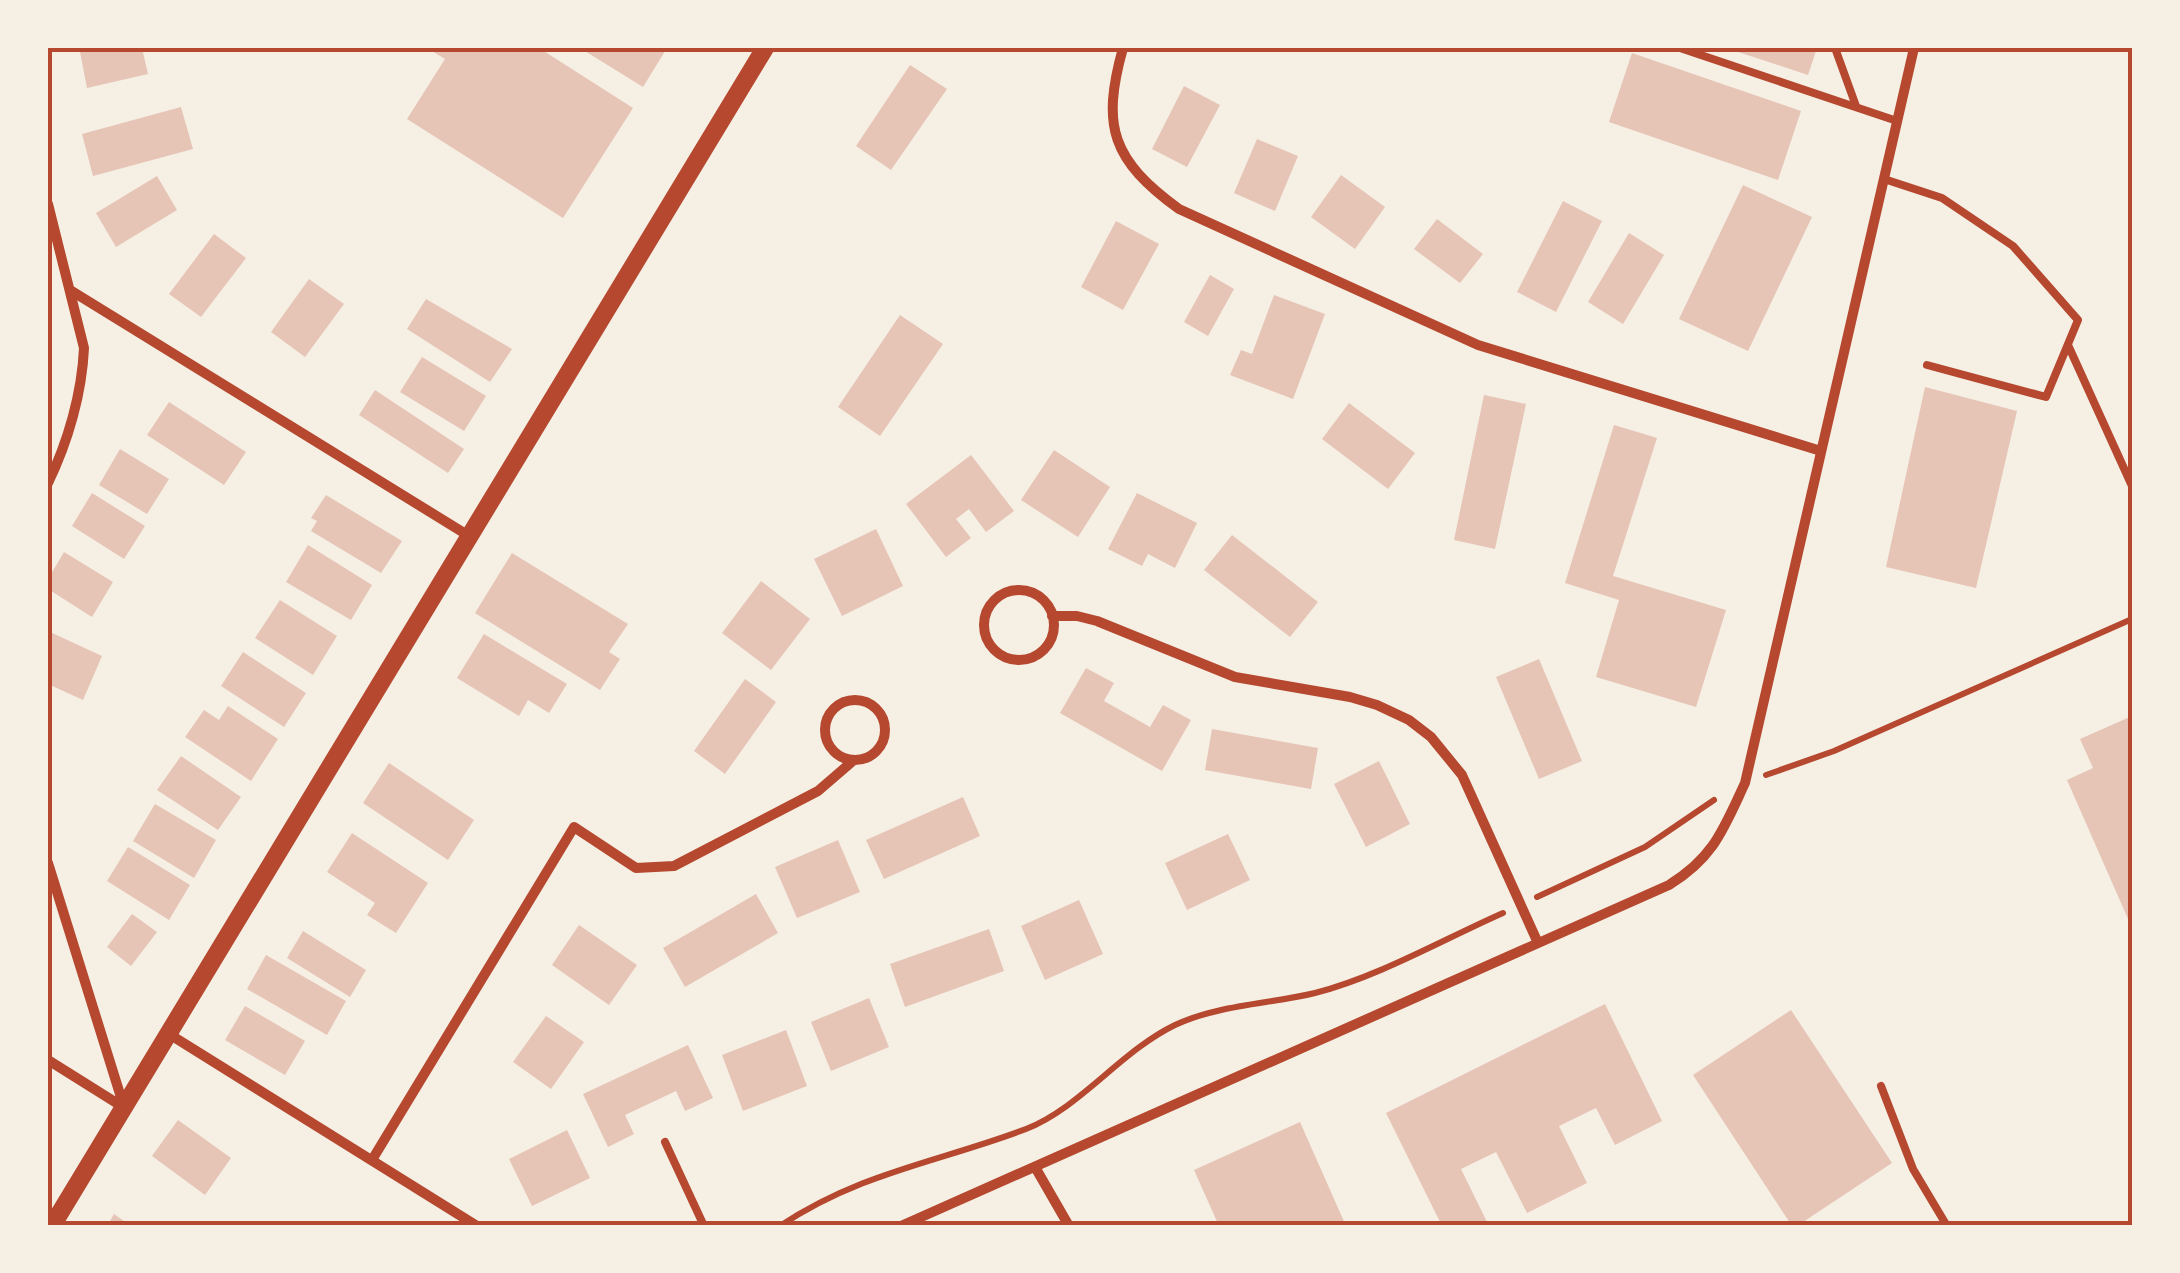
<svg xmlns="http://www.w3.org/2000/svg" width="2180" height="1273" font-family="'Space Grotesk',sans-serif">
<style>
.building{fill:#e6c5b7}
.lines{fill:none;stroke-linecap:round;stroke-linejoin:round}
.path{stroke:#b5482f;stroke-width:6}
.service{stroke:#b5482f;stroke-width:8}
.minor{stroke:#b5482f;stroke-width:10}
.tertiary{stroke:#b5482f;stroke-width:18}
.neatline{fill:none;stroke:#b5482f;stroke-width:4}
</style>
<rect width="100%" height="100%" fill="#f6efe4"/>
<path class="building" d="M99 48H142L148 74 87 88 80 52Z
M427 48H539L633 108 563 218 407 119 445 59Z
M580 48H667L643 87Z
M1726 48H1817L1808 75Z
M1632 53 1801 111 1778 180 1609 122Z
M910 65 947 89 891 170 856 146Z
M1184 86 1220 105 1187 167 1152 149Z
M181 107 193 149 93 176 82 134Z
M1257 139 1298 156 1275 211 1234 193Z
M1341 175 1385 207 1355 249 1311 217Z
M157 176 177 210 116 247 96 213Z
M1743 185 1812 217 1748 351 1679 319Z
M1563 201 1602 221 1556 312 1517 292Z
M1437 219 1483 254 1460 283 1414 249Z
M1116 221 1159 244 1123 310 1081 287Z
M1629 233 1664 255 1623 324 1588 302Z
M214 234 246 258 201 317 169 294Z
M1210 275 1234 289 1208 336 1184 322Z
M309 279 344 304 305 357 271 332Z
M1274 295 1325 314 1293 399 1230 375 1241 350 1252 354Z
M426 299 512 349 490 382 407 329Z
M900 315 943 344 880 436 838 407Z
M422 357 486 396 464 431 400 392Z
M1925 387 2017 411 1976 588 1886 567Z
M375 390 464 449 448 473 359 415Z
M1484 395 1526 404 1495 549 1454 540Z
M169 402 246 452 224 485 147 435Z
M1349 403 1415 453 1388 489 1322 439Z
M1614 425 1657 438 1613 576 1726 610 1696 707 1596 677 1619 600 1565 583Z
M120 449 169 479 147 514 99 485Z
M1054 450 1110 487 1078 537 1021 500Z
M971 455 1014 511 986 532 969 509 956 519 971 538 946 557 906 504Z
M92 493 145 526 124 559 72 526Z
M1137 493 1197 523 1175 568 1148 554 1142 566 1108 549Z
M326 495 402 541 381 573 311 531 317 521 311 518Z
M876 529 903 586 842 616 814 559Z
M1232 535 1318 602 1290 637 1204 570Z
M308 545 372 585 351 620 286 582Z
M64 552 113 582 92 617 48 589V579Z
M512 553 628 624 609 652 620 659 600 690 475 613Z
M761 581 810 619 771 670 722 633Z
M280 600 337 636 313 675 255 638Z
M48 631 102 656 83 700 48 684Z
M484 634 567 684 549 713 528 700 519 716 457 678Z
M243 652 306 693 284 727 221 686Z
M1539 659 1582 761 1539 779 1496 677Z
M1086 668 1114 683 1104 701 1150 727 1163 705 1191 720 1162 771 1060 713Z
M745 679 776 702 725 774 694 751Z
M228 706 278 739 251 781 185 737 204 710 219 720Z
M2132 716V928L2067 780 2093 768 2080 739Z
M1212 729 1318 748 1311 789 1205 770Z
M181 756 241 797 218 830 157 790Z
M1379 761 1410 824 1366 847 1334 784Z
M389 763 474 820 448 860 363 803Z
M963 797 980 836 884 879 866 840Z
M155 804 216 840 194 878 133 841Z
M352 833 428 883 396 933 367 915 375 903 327 872Z
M1228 834 1250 880 1187 910 1165 863Z
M838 840 860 892 797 918 775 867Z
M128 847 190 885 169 920 107 881Z
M756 894 778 933 685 987 663 948Z
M1079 900 1103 954 1045 980 1021 926Z
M132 914 157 932 131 966 107 947Z
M579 925 637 965 609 1005 552 965Z
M989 929 1004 971 905 1007 890 964Z
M303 931 366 970 350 997 287 958Z
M266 955 346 1001 327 1035 247 989Z
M869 998 889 1047 831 1071 811 1022Z
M1605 1004 1662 1121 1615 1145 1596 1108 1559 1126 1587 1183 1527 1213 1496 1152 1461 1169 1489 1226H1442L1386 1113Z
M245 1006 305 1041 285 1075 225 1040Z
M1791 1010 1892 1163 1797 1226H1792L1693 1075Z
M546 1016 584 1042 551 1089 513 1062Z
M786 1030 807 1086 743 1111 722 1055Z
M688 1045 713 1098 685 1111 676 1091 625 1115 634 1134 608 1147 583 1094Z
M178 1120 231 1158 205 1195 152 1156Z
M1300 1122 1346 1226H1219L1194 1170Z
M567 1130 590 1178 532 1206 509 1159Z
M114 1214 131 1226H107Z"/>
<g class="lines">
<path class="path" d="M1766 775 1834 751 2132 619
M1537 897 1645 847 1714 800
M780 1226C861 1172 939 1162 1026 1129 1080 1108 1121 1051 1175 1025 1218 1005 1269 1004 1315 993 1378 977 1444 939 1503 913"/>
<path class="service" d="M1680 48 1897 121
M1835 48 1856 106
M1884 179 1942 198 2013 246 2078 320 2046 397 1927 365
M2068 345 2132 486
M1881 1086 1913 1169 1947 1226
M665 1142 704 1226"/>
<path class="minor" d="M1123 48C1101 127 1112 160 1179 209L1478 345 1821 451
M48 204 84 348C82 393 68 442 48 483
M70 290 469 536
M984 625a35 35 0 1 1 70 0a35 35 0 1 1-70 0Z
M1052 616H1077L1097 621 1235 677 1350 697 1377 705 1409 720 1431 737 1462 775 1538 943
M825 730a30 30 0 1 1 60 0a30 30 0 1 1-60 0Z
M48 863 124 1107
M169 1034 477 1226
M48 1060 123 1107
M372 1160 574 827 636 868 674 866 818 791 854 760
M1035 1167 1069 1226
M901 1226 1669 885C1714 857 1723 830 1745 783L1914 48"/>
<path class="tertiary" d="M52 1226 765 48"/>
</g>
<rect width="2180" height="1273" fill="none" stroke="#f6efe4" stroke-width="100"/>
<rect x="50" y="50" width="2080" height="1173" class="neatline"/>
</svg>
